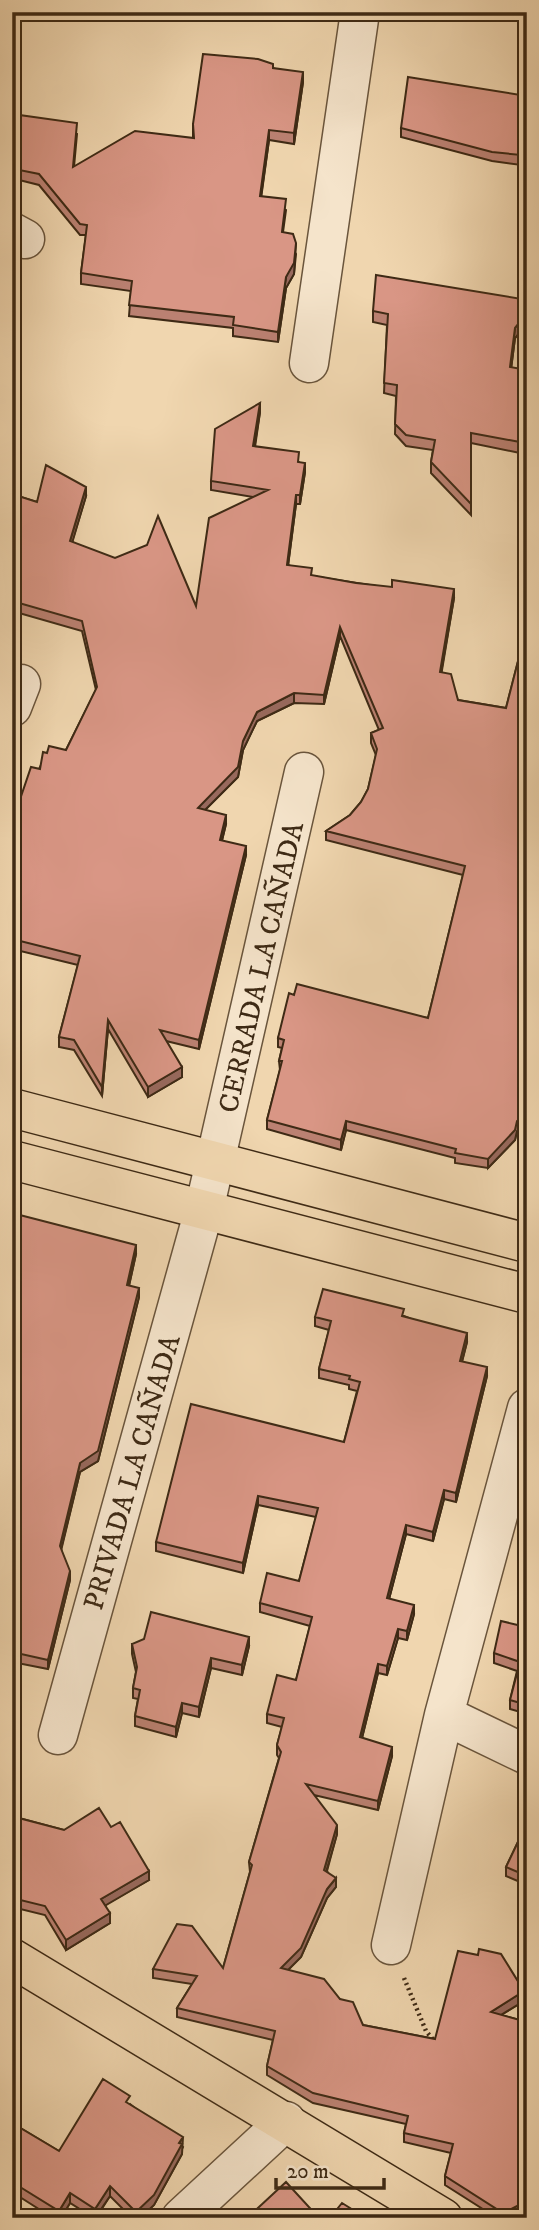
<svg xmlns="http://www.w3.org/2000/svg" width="539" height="2230" font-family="'IM FELL DW Pica',serif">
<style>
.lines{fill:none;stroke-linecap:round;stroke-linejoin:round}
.minor-casing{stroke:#6a553c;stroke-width:41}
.major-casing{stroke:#3e2a15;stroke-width:41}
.path{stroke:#3e2a15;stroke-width:4.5;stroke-dasharray:2 3.5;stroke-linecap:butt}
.minor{stroke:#f5e4cb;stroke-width:38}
.major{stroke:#f0d6af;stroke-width:38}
.wall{fill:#bb8172;stroke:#3e2a15;stroke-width:2}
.shaded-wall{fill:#98695d;stroke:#3e2a15;stroke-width:2}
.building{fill:#d99685;stroke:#3e2a15;stroke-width:2}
.labels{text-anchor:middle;stroke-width:5;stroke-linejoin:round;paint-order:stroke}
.street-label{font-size:28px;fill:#3e2a15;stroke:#f5e4cb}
</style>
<rect width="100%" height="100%" fill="#f0d6af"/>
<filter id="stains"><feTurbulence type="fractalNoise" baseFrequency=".00286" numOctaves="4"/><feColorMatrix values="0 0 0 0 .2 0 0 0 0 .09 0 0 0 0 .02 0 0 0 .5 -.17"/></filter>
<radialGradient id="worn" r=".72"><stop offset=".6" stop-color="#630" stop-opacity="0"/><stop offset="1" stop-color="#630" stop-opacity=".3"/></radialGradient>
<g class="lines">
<g class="minor-casing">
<path id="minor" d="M12 232 25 239
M309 363 360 12
M12 707 21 684
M444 1715 527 1755
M58 1735 204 1210 304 772
M391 1945 444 1715 527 1408
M181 2218 286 2121"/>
</g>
<g class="major-casing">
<path id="major" d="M12 1108 527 1243
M12 1160 527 1294
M12 1958 443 2218"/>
</g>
<path class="path" d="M404 1978 426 2031 435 2042"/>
<use href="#minor" class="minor"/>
<use href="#major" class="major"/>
</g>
<path class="wall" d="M273 68 303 82 294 144 269 140 261 196 286 210 283 232 296 254 294 274 286 288 278 342 233 336V328L129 316 131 291 81 284V273L86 235H80L39 185 19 180V174L12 173V114L77 134 74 167 193 138V124Z
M527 96V131L521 165 492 161 401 137V128Z
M522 299V330L515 338 511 368 527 370 520 453 471 443V515L431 473V462L433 450 406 446 395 434 396 396 384 393 387 325 373 322V311Z
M260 412 255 447 299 462 305 472 300 504H296L288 565 312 576 454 598 441 673 458 700 506 708 527 626V1124L517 1131 515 1140 488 1168 455 1163V1158L346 1130 341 1150 267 1129V1120L280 1070 279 1061 282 1048 278 1047V1038L294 995 428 1018 463 875 326 840V831L350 815 361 802 368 789 376 755 371 743V733L379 730 340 636 324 704 294 703 257 721 243 750 238 777 205 810 226 824 222 840 246 855 199 1049 166 1041 182 1077 148 1097 108 1029 102 1096 74 1050 59 1047V1037L78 965 12 949V823L47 753 66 750 96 690 82 631 12 611V494L37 502 86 496 72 542 196 606 253 497 211 490V481Z
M527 539V598H520Z
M12 1213 136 1254 129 1286 139 1297 98 1461 80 1472 61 1549 70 1580 48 1669 12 1662Z
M404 1316 467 1342 462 1361 487 1376 456 1502 444 1499 433 1541 406 1534 389 1599 414 1614 407 1640 398 1638 387 1675 378 1673 362 1738 392 1756 378 1810 314 1795 337 1834 327 1871 336 1887 327 1898 301 1957 288 1970 340 1999 363 2025 435 2039 524 2001 501 2015 527 2022V2210L511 2218H497L445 2185V2176L451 2153 404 2142V2133L406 2124 313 2103 267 2075V2066L273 2040 177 2017V2008L192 1984 153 1978V1969L223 1968 250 1872 249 1862 279 1758 277 1755V1745L282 1727 267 1723V1714L296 1680 310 1626 260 1612V1603L299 1581 316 1517 258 1505 243 1573 156 1551V1542L344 1442 357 1391 349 1389V1385L319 1378V1369L329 1330 315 1326V1317Z
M527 1616V1714L510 1709V1700L517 1671 494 1663V1653L522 1626Z
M132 1644 249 1646 242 1675 211 1668 199 1717 182 1713 176 1737 135 1726V1716L138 1699 133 1698V1688L136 1672 132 1654Z
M12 1814 15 1817 64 1830 111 1827 149 1880 105 1905 110 1923 66 1950 45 1915 12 1907Z
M527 1823V1885L506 1876V1867Z
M130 2104 183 2147 182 2149V2154L154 2205 140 2218H132L110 2196 96 2218H94L70 2203 61 2218H53L12 2192V2123L59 2151Z"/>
<path class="shaded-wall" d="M303 72V82L294 144V133Z
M527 122V131L521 165V155Z
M269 130V140L260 206V196Z
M296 243 294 274 286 288 278 342V332L286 277Z
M522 319V330L515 338 510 378V367L515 328Z
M19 328V338L12 350V341Z
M16 364V373L12 404V395Z
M527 394V404L520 453V442Z
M260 403V412L253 456V446Z
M305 463V472L300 504V495Z
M86 487V496L70 550V541Z
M296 495V504L287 574V565Z
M454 589V598L440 682V672Z
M340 627V636L324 704V695Z
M294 693V703L257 721 243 750 238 777 198 817V808L243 741 257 712Z
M226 815V824L220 849V840Z
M246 846V855L199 1049V1040Z
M108 1020V1029L102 1096V1087Z
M182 1067V1077L148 1097V1087Z
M527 1114V1124L517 1131 515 1140 488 1168V1159L517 1121Z
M346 1121V1130L341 1150V1140Z
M136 1245V1254L127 1294V1285Z
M139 1288V1297L98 1461 80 1472 60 1555V1546L80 1463Z
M467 1333V1342L460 1370V1361Z
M487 1367V1376L456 1502V1493Z
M444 1490V1499L433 1541V1532Z
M258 1496V1505L243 1573V1563Z
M406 1525V1534L387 1607V1598Z
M70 1571V1580L48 1669V1660Z
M414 1605V1614L407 1640V1631Z
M398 1629V1638L387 1675V1666Z
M249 1637V1646L242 1675V1665Z
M211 1658V1668L199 1717V1707Z
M378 1664V1673L360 1746V1737Z
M182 1703V1713L176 1737V1727Z
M392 1747V1756L378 1810V1801Z
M337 1825V1834L324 1879V1870Z
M149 1871V1880L101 1908V1899Z
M336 1878V1887L327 1898 301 1957 281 1977V1968L327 1889Z
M110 1913V1923L66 1950V1940Z
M524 1991V2001L491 2021V2012Z
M183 2137 182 2154 154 2205 140 2218H136V2212Z
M110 2186V2196L95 2218V2209Z
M70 2193V2203L61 2218H59V2211Z
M527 2201V2210L511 2218H503V2213Z"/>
<path class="building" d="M203 54 258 59 273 64V68L303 72 294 133 269 130 260 196 286 199 282 232 293 234 296 243 294 263 286 277 278 332 233 325 234 317 129 305 132 281 81 273 87 225 80 224 39 174 19 170V163H12V114L77 123 73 167 135 131 194 138 193 124Z
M408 77 527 96V122L521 155 492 152 401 128Z
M376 275 522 299V319L515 328 510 367 527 370 525 382H527V394L520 442 471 433V504L431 462 435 440 406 435 395 424 397 385 384 383 388 314 373 311Z
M12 324 19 328 12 341Z
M12 362 16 364 12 395Z
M260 403 253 446 299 452 298 462 305 463 300 495H296L287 565 312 568 311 575 356 583 392 587V580L454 589 440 672 451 674 458 700 506 708 527 626V1114L517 1121 515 1130 488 1159 455 1153 456 1149 346 1121 341 1140 267 1120 282 1061H279L284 1040 278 1038 289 993 294 995 297 984 428 1018 465 866 326 831 350 815 361 802 368 789 377 749 371 733 383 728 340 627 324 695 294 693 257 712 243 741 238 767 198 808 226 815 220 840 246 846 199 1040 160 1030 182 1067 148 1087 108 1020 102 1087 74 1040 59 1037 80 956 12 939V823L31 767 40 769 43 752 47 753 49 746 66 750 97 687 82 621 12 601V494L37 502 46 465 86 487 70 541 115 558 147 545 158 516 196 606 209 518 268 490 211 481 215 429Z
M524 539H527V591H520Z
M12 1213 136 1245 127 1285 139 1288 98 1451 80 1463 60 1546 70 1571 48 1660 12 1652Z
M323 1289 404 1309 402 1316 467 1333 460 1361 487 1367 456 1493 444 1490 433 1532 406 1525 387 1598 414 1605 407 1631 398 1629 387 1666 378 1664 360 1737 392 1747 378 1801 306 1784 337 1825 324 1870 336 1878 327 1889 301 1948 281 1968 324 1979 340 1999 353 2002 363 2025 435 2039 458 1951 478 1955 479 1949 501 1954 524 1991 491 2012 527 2022V2201L503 2213 445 2176 453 2144 404 2133 408 2116 313 2093 267 2066 275 2031 177 2008 197 1976 153 1969 177 1924 192 1926 223 1968 252 1865 249 1862 281 1752 277 1745 284 1718 267 1714 277 1675 296 1680 312 1617 260 1603 267 1573 299 1581 318 1508 258 1496 243 1563 156 1542 191 1404 344 1442 360 1382 349 1379 350 1376 319 1369 331 1321 315 1317Z
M151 1612 249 1637 242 1665 211 1658 199 1707 182 1703 176 1727 135 1716 140 1690 133 1688 137 1667 132 1644 144 1639Z
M527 1616V1705L510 1700 520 1662 494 1653 501 1621 522 1626Z
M99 1808 111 1827 120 1822 149 1871 101 1899 110 1913 66 1940 45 1906 12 1898V1814L15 1817 64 1830Z
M527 1823V1876L506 1867Z
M103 2079 130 2096 126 2102 183 2137 179 2143 182 2144 154 2195 136 2212 110 2186 95 2209 70 2193 59 2211 12 2182V2123L59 2151Z
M286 2182 319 2218H247Z
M342 2203 366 2218H330Z"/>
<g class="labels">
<g class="street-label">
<text transform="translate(260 967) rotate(-77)" y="10">CERRADA LA CAÑADA</text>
<text transform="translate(131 1472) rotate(-74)" y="10">PRIVADA LA CAÑADA</text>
</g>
</g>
<rect width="539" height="2230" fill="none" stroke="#f0d6af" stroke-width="42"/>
<rect x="14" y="14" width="511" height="2202" fill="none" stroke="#3e2a15" stroke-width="3.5"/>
<rect x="21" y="21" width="497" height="2188" fill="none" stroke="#3e2a15" stroke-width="2"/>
<path d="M276 2178v10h108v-10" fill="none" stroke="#3e2a15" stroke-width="3.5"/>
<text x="287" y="2178" font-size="21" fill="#3e2a15" stroke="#f5e4cb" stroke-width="5" paint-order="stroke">20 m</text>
<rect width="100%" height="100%" filter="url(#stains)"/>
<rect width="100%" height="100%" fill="url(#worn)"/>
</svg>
